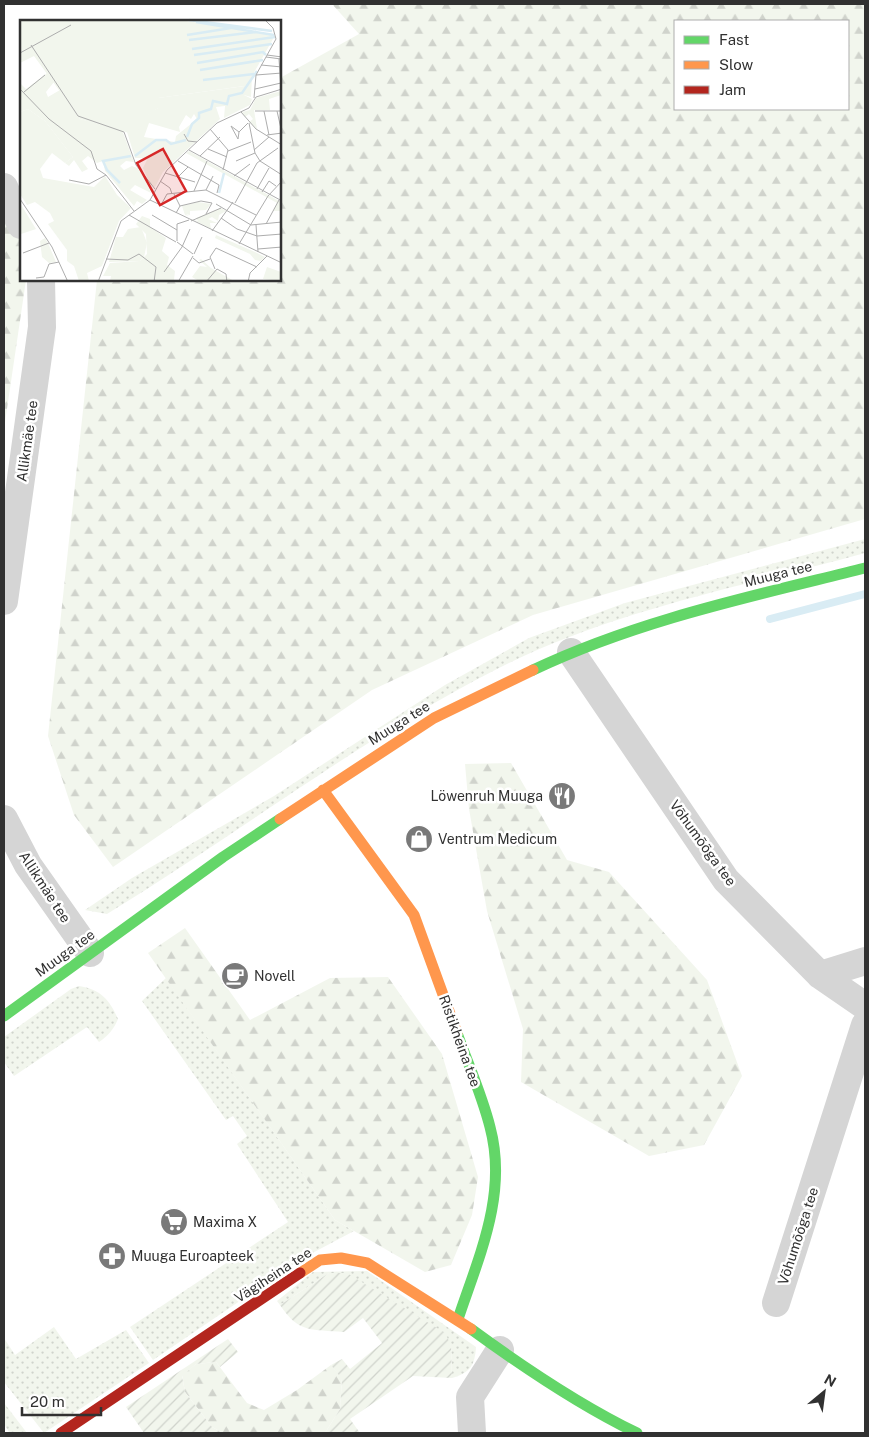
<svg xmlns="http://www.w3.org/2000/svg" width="869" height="1437" font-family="'Public Sans',sans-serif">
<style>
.grass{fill:url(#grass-dots)}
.forest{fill:url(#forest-firs);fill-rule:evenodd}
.garden{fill:url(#garden-furrows)}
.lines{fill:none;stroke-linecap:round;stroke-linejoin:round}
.stream{stroke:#d9ecf4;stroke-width:8}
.street{stroke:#d5d5d5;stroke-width:28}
.fast{stroke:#63d668;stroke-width:11}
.slow{stroke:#ff974d;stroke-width:11}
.jam{stroke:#b3261e;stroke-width:11}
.labels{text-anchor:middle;stroke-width:5;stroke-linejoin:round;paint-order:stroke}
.street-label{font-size:14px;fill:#313131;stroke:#fff}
.poi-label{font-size:14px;fill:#313131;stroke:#fff;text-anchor:start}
.inset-river{fill:none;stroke:#d9ecf4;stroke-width:2.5}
.inset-road{fill:none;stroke:#adadad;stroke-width:1}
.view{fill:#d62828;fill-opacity:0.15;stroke:#d62828;stroke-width:2.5}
.inset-edge{fill:none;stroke:#313131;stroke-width:2.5}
</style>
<defs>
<pattern id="grass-dots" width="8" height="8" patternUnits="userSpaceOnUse" patternTransform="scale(1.25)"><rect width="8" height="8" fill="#f2f6ed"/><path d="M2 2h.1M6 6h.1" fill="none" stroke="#d0d3cc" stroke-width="1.8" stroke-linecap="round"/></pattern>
<pattern id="forest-firs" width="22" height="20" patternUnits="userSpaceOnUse" patternTransform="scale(1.25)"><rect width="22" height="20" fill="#f2f6ed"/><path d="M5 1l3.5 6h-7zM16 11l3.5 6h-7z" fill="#d0d3cc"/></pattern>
<pattern id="garden-furrows" width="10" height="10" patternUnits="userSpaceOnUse" patternTransform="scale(1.25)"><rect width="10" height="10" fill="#f2f6ed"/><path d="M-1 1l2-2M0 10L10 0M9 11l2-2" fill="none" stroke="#d0d3cc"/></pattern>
</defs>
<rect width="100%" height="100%" fill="#fff"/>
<path class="grass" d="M865 539V553C741 587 613 610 497 669 360 739 238 834 107 914L85 910 132 878 274 796 445 685 529 638 625 603Z
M166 978 335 1220 354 1231 303 1258 153 1360 130 1327 288 1222 237 1144 247 1136 233 1116 226 1120 142 1001Z
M79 986C100 989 110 1000 118 1019 114 1029 108 1036 99 1042L87 1027 14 1076 4 1062V1037L71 989Z
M367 1271 476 1347C475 1365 470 1373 452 1378L451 1345 329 1273 280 1305 277 1301 313 1272Z
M54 1327 76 1359 126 1330 149 1363 44 1433 4 1382V1338L15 1355Z
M4 1403 27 1433 9 1432 4 1424Z"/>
<path class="forest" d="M332 4H865V519L533 615 372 690 113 867 74 815 48 736 97 280H280V78L359 34ZM848 21V109H675V21Z
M4 179 21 215V280H26L4 429Z
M511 763 567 860 609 872 707 980 742 1076 704 1145 649 1156 521 1082 523 1029 487 911 469 809 465 764Z
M185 928 250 1020 330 978 388 977 442 1054 478 1177 472 1215 451 1265 425 1272 335 1220 148 953Z
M216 1362 247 1403 264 1410 297 1390 331 1365 342 1378 340 1409 325 1433H223L212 1427 185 1392 182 1375 196 1364Z"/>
<path class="garden" d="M329 1273H347L445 1333 451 1345 452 1378 413 1376 350 1419 360 1433H325L340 1409 342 1379 331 1365 342 1359 350 1369 382 1343 363 1318 344 1332C312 1329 299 1334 280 1305Z
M228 1339 238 1352 220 1367 216 1362 196 1364 182 1376 185 1392 212 1427 223 1433H144L126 1407Z"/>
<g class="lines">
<path class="stream" d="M770 619 865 594"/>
<path class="street" d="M4 187 21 225
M4 601 42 327 41 280
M571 652 726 880 820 975 865 1006
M4 819 28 865 90 953
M820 975 865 961
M776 1303 865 1025
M472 1433 470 1397 500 1350"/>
<path class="fast" d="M533 670C638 620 753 596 865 568
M4 1016 223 857 280 819
M457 1033C468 1064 482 1095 490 1127 508 1194 479 1256 458 1319
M471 1329C523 1367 579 1405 637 1433"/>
<path class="slow" d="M323 790 414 915 457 1033
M280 819 434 718 533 670
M300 1273 320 1260 341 1258 367 1263 471 1329"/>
<path class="jam" d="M61 1433 300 1273"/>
</g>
<defs>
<g id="restaurant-disc" transform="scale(1.4375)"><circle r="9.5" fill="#797979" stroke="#fff"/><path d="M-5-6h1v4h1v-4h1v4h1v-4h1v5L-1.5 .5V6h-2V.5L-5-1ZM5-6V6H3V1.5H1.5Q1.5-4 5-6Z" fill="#fff"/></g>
<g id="shop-disc" transform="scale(1.4375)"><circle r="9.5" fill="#797979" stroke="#fff"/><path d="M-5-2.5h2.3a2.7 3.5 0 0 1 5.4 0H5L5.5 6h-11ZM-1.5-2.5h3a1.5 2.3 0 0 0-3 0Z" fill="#fff"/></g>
<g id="cafe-disc" transform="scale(1.4375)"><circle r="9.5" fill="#797979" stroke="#fff"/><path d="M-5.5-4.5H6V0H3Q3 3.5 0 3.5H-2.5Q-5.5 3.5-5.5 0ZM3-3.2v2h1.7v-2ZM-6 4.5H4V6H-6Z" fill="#fff"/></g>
<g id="supermarket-disc" transform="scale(1.4375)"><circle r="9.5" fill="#797979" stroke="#fff"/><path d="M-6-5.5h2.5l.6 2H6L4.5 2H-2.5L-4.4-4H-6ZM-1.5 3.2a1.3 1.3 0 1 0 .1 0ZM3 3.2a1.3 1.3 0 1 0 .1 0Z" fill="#fff"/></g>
<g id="pharmacy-disc" transform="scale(1.4375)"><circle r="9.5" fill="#797979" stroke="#fff"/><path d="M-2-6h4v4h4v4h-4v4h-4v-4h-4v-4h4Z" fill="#fff"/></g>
</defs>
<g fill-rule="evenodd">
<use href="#restaurant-disc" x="562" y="796"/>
<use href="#shop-disc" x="419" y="839"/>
<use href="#cafe-disc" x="235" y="976"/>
<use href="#supermarket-disc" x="174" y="1222"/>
<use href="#pharmacy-disc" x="112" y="1256"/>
</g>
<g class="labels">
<g class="street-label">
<text transform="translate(27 441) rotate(-82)" y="5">Allikmäe tee</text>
<text transform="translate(778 574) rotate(-14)" y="5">Muuga tee</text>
<text transform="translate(399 723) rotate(-32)" y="5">Muuga tee</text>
<text transform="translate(703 843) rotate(54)" y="5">Võhumõõga tee</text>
<text transform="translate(45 887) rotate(57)" y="5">Allikmäe tee</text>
<text transform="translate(65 953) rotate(-36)" y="5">Muuga tee</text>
<text transform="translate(460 1041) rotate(70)" y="5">Ristikheina tee</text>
<text transform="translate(798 1236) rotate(-72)" y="5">Võhumõõga tee</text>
<text transform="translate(273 1275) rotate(-33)" y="5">Vägiheina tee</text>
</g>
<g class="poi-label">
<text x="543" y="801" text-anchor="end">Löwenruh Muuga</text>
<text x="438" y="844">Ventrum Medicum</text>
<text x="254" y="981">Novell</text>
<text x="193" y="1227">Maxima X</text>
<text x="131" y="1261">Muuga Euroapteek</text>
</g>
</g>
<g transform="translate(20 20)">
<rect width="261" height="261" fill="#fff"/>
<path d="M0 0H160L252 14 253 19 232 56 231 77 224 75V66L138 78V88L129 94 116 115 60 99 14 36 0 43Z" fill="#f2f6ed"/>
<path d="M27 53 34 62 26 72 28 77 40 70 60 99 102 110 114 142 106 141 100 146 104 150 112 146 122 150 131 173 115 165 110 170 127 180 122 184 117 181 114 186 85 151 83 141 77 143 68 136 62 141 68 149 62 152 54 140 49 146 45 143 53 137 25 101 8 89 0 92V63L6 69ZM225 66 224 75 232 79 230 85 204 98 205 86 196 87 200 99 143 152 135 167 130 164 123 148 128 138H115L107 112 116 114 129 93 138 88V78ZM174 94 177 99 156 116 155 122 124 117 129 103 160 112 159 107 166 95 171 99ZM261 71V75L249 79 250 90H234L237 109 229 102 233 99 229 94 225 97 222 92 230 90 236 78ZM169 131 261 182V191H253L257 183 166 133ZM0 183 16 209 1 214 0 212ZM122 196 130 199V207L146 218 142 231 149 237 147 245 155 251 154 260 90 261 91 256H83L90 243 120 241 127 234 126 214 116 204ZM196 215 235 232 245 237 241 241 235 240 230 234 195 218ZM25 218 28 223 36 242 29 243 22 237 20 221ZM181 239 191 248 214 261H179L172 257 180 246 187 247 179 240Z" fill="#f2f6ed" fill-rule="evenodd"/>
<path d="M247 247 261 252V261L243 259Z" fill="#f2f6ed"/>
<path d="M8 89 25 101 53 137 45 143 32 133 20 149 23 158 74 167 85 156 97 175 111 188 99 201 82 246 67 253 69 261H59L54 246 47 241V230L28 204 34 201 30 193 15 182 7 185 0 174V92ZM121 207 127 223 124 237 120 241 89 242 96 217H103L108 209Z" fill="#f2f6ed"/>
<path d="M178 182 191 184 186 190 170 191V195L166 194 169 196 165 195 162 186ZM201 188 206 191 199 195 198 201 192 197 188 199 197 203H190L191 209 174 200 178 201 176 198Z" fill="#f2f6ed"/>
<path class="inset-river" d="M169 0 252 11M176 2 254 15M167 15 211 8M169 20 236 12M172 29 255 17M174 35 252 24M177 43 243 32 246 35M180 50 243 40M183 60 234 54M167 117 172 104 179 98V93L191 89 193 81 207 84 209 76 222 73 237 51M115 136 136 120H146L151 124 166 120M100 163 87 150 83 141 111 136M199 173 204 153"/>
<path class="inset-road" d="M11 25 58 96 104 112 116 145 135 169M0 33 51 5M247 35 262 37M246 37 261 39M259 39 261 69M241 45 262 47M236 55 262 53M0 69 29 99 71 131 77 149 86 155M235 69 261 63M4 72 25 55M234 78 236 55 256 19 253 8 245 0M235 91H262M244 91 249 115M221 92 236 109 262 125M229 103 235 133 240 141 262 155M190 109 208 130 203 150M219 112 218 119 211 106 219 112 228 103M164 114 168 121 177 122M247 115 262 113 257 91M188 129 207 137M169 130 262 181M234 130 249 117M208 131 231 122M180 136 200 117M158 141 199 165 197 173M216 141 235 133M145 153 175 162M214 156 230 144M157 158 168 147M49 160 69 164 86 155 114 191M140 161 150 168 152 174M237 169 249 148M186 170 193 156M174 171 187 141M242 172 249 161 256 166M154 174 160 186 156 193M0 179 32 227 48 262M130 180 262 243M215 183 237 143 258 128M196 184 231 205 262 202M141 185 147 174 186 170 236 195M160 186 181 181 192 183 186 194M109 195 156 222M132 195 157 210M201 198 217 209 237 216 262 214M171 201 201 188M246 204 259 180M236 205 238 232M192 211 213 182M157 221V204L169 200M157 222 173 234M219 224 248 176 262 161M238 229 262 227M3 233 29 223M174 234 182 217M173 238 179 243 190 239M86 239 108 240 119 234 136 247 134 262M195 249 190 237 196 228 237 247M144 252 162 227 170 209M16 258 24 257 29 244 39 242M78 262 101 201 130 180 147 150 197 103 229 88 236 77 262 69M158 262 173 236M186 262 197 249 206 254 207 262M228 262 230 253 247 236"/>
<path class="view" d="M143 129 166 171 140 185 117 143Z"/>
<rect width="261" height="261" class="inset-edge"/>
</g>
<rect width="869" height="1437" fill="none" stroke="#313131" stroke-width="10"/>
<rect x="674" y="20" width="175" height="90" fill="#ffffff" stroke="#adadad"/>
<rect x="684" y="36" width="25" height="8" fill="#63d668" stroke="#adadad"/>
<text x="719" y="45" font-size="15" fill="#313131">Fast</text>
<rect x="684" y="61" width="25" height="8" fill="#ff974d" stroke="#adadad"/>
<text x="719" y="70" font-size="15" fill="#313131">Slow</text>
<rect x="684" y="86" width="25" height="8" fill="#b3261e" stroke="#adadad"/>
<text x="719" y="95" font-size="15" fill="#313131">Jam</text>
<g transform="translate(824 1392) rotate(29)" stroke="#ffffff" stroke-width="4" paint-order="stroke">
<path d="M0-4L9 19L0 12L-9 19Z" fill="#313131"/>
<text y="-8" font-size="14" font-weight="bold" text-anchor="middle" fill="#313131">N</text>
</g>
<path d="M22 1407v8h79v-8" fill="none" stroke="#313131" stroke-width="2.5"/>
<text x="30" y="1407" font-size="15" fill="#313131" stroke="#ffffff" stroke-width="4" paint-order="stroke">20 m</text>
</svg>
